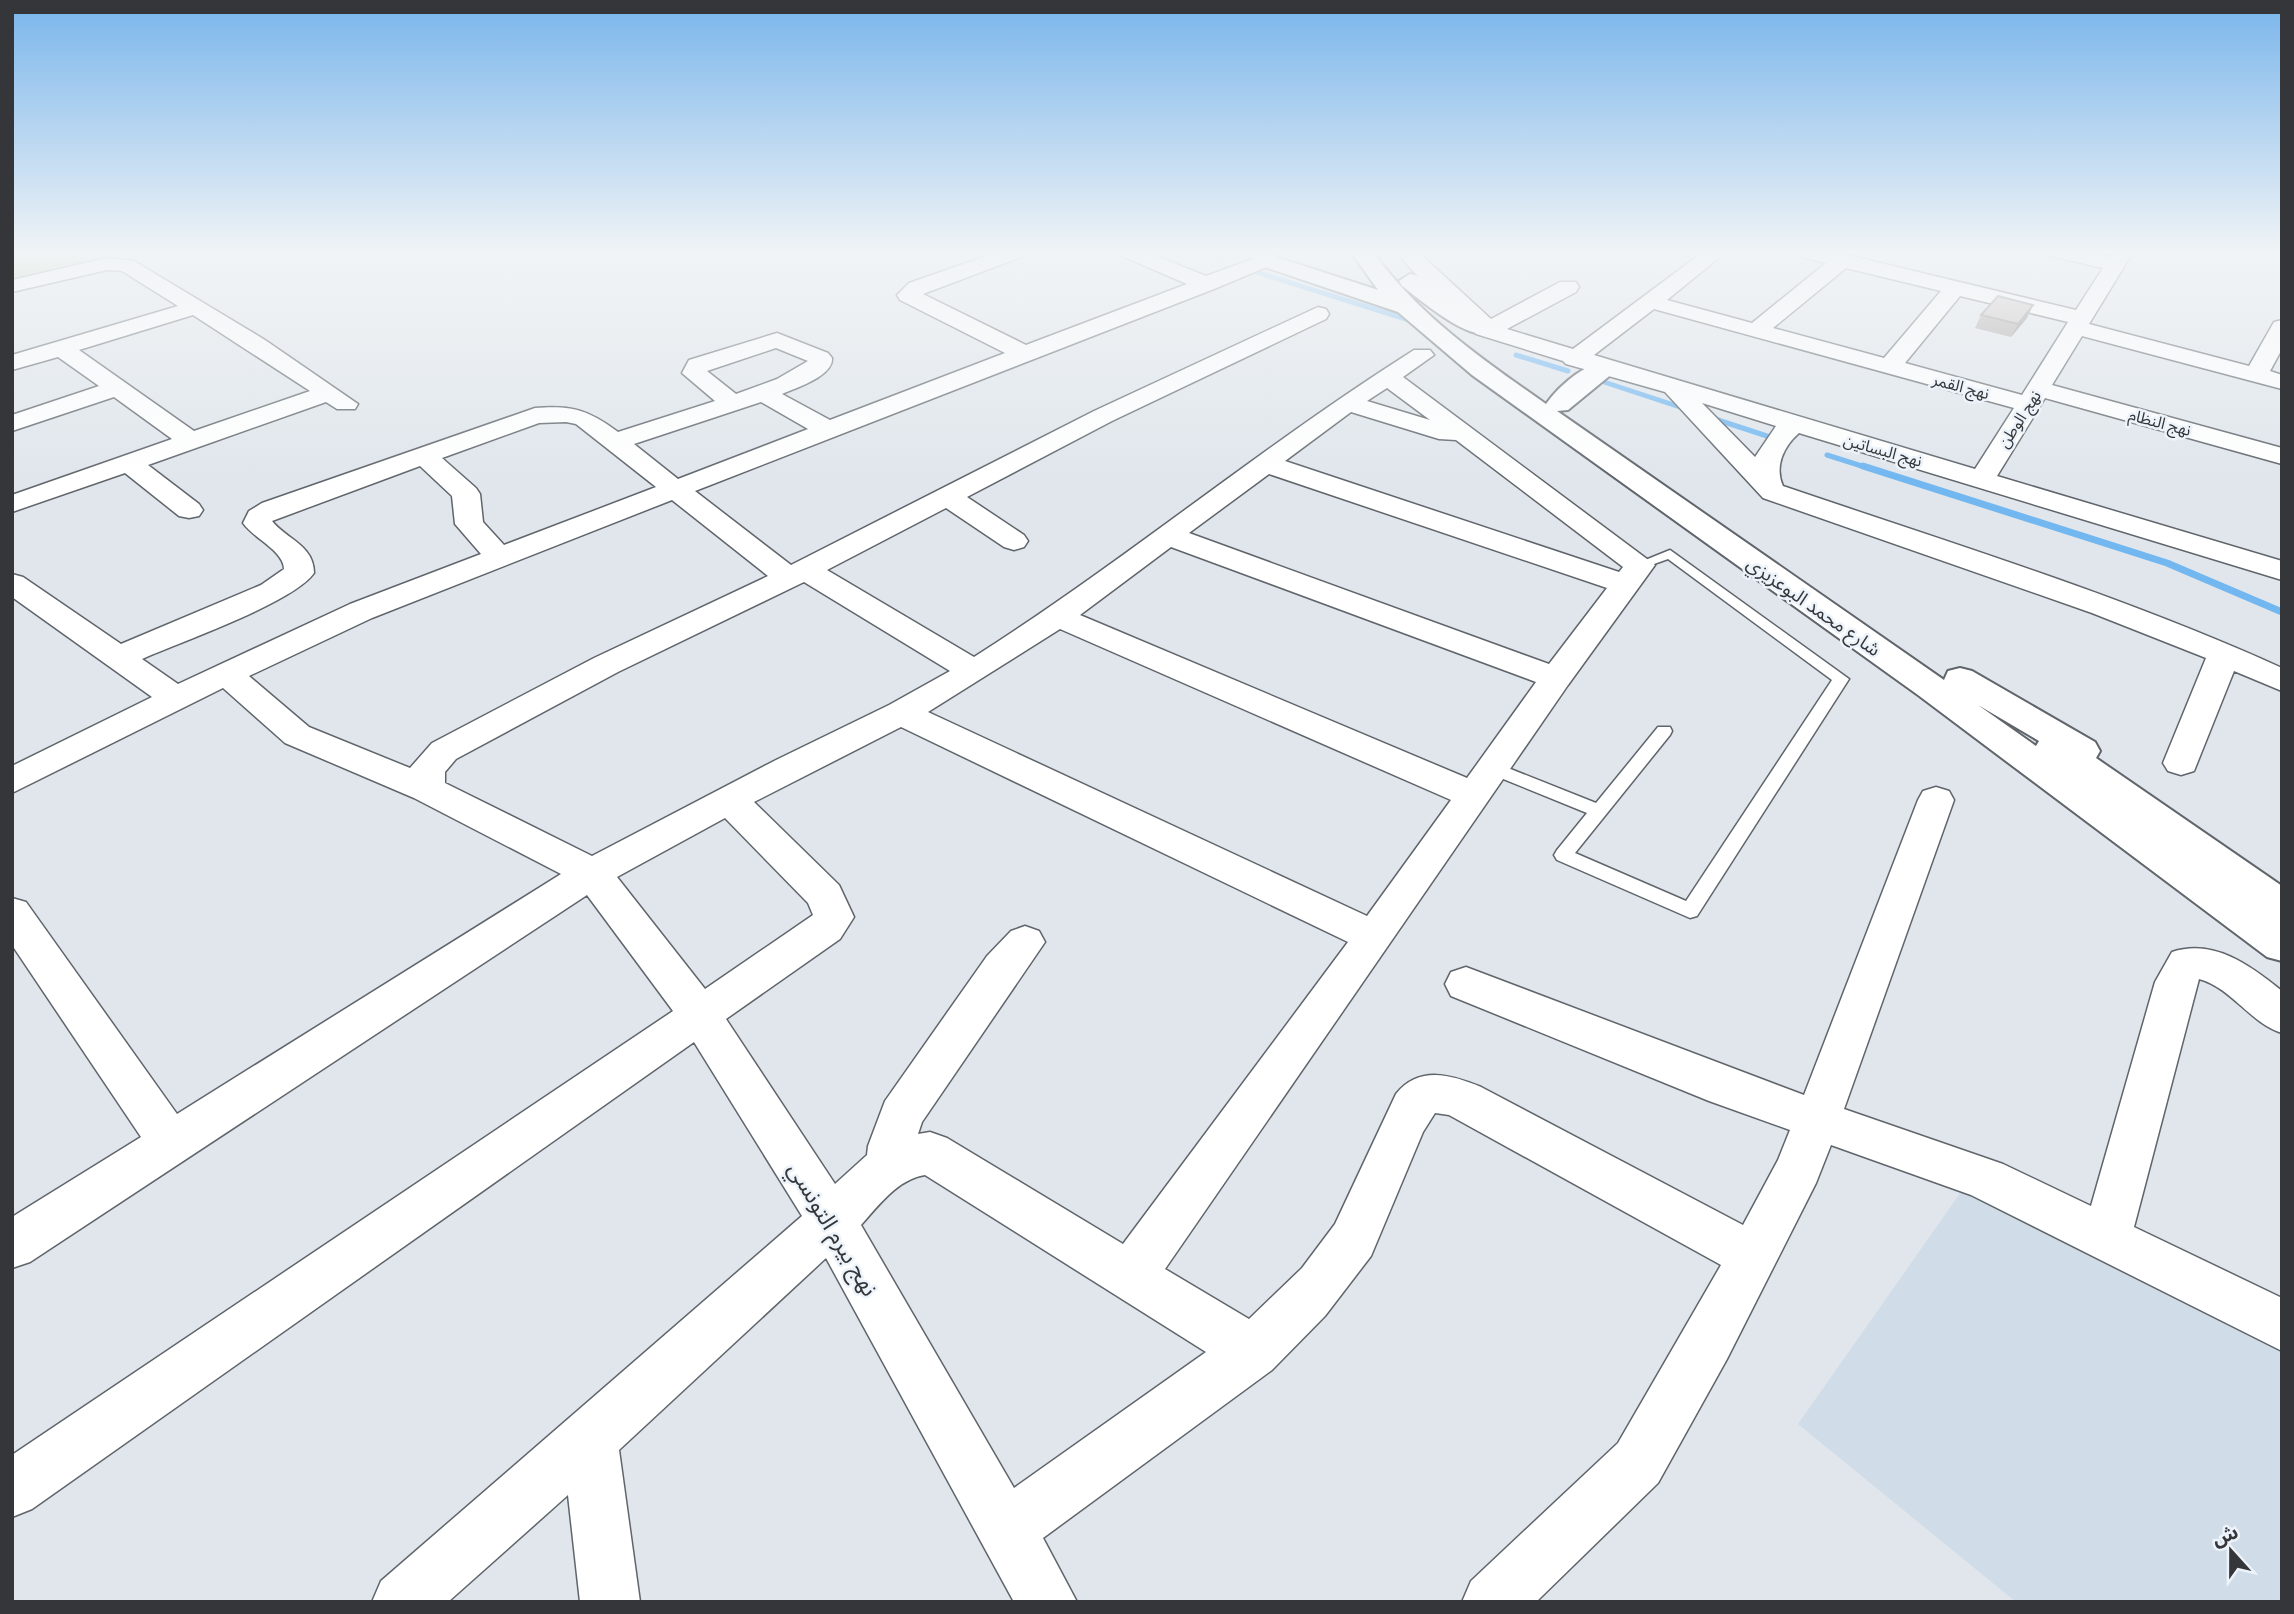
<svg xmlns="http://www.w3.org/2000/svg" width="2294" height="1614" font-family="'Fira Sans Condensed','Noto Sans Arabic',sans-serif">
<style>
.built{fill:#d0dce7}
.green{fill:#b2cc90}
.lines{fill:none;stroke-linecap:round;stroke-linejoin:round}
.stream-far1{stroke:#72b7f0;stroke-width:5}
.stream{stroke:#72b7f0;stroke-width:7}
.lane-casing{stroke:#5f656b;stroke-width:3}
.street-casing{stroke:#5f656b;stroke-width:3}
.secondary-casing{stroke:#5f656b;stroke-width:4}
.highway-casing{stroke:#5f656b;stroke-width:4}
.lane{fill:#fff;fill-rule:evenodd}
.street{fill:#fff;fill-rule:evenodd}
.secondary{fill:#fff;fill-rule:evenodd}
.highway{fill:#fff;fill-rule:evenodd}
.wall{fill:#aaa2a0}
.shaded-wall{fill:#8b8482}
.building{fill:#c6bcba;stroke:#8b8482;stroke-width:2}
.labels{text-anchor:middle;stroke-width:5;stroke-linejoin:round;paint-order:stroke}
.far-street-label{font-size:16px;fill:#343639;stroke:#edf3fa}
.street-label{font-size:19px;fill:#343639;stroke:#edf3fa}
.near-street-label{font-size:23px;fill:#343639;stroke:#edf3fa}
</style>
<rect width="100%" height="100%" fill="#e0e6ec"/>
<path class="built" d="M1968 1182 2282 1338V1602H2016L1798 1424Z"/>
<path class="green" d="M20 252H137L12 281V254Z"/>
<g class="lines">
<path class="stream-far1" d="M1212 252 1222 259
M1250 270 1409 320
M1516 355 1568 371
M1601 381 1689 410
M1709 417 1779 440
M1827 455 1868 468"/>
<path class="stream" d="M1863 466 2167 563 2282 612"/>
<g class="lane-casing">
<path id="lane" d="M1670 550 1849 679 1697 916 1690 918 1557 860 1554 855 1557 850 1587 813 1486 772 1484 768 1492 762 1498 764 1596 803 1658 727H1670L1672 731 1670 735 1575 853 1686 901 1832 680 1668 559 1640 569 1633 565Z"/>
</g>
<g class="street-casing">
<path id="street" d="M998 252H1027L1024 256 923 294 1026 345 1187 284 1122 256 1119 252H1146L1206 276 1267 254 1277 260 1274 264 1214 289 695 491 791 565 1094 411 1318 307 1326 309 1329 314 1326 319 1112 421 967 497 1024 535 1028 541 1024 547 1014 550 1004 547 946 508 827 570 974 657C1125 561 1262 446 1414 350H1430L1434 355 1403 377 1655 565 1568 685 1165 1269 1249 1319 1302 1268 1335 1224 1396 1094C1419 1065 1452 1075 1481 1087L1743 1225 1778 1160 1790 1130 1709 1101 1451 996 1445 984 1451 972 1466 967 1804 1095 1918 800 1923 791 1936 787 1949 791 1954 800 1844 1109 2003 1164 2091 1206 2155 982 2172 952C2214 938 2251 966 2282 991V1033C2250 1023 2232 988 2199 979L2134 1227 2282 1298V1351L1971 1195 1831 1145 1816 1183 1727 1359 1658 1483 1536 1602H1462L1471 1581 1618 1443 1721 1265 1449 1115 1435 1113 1423 1132 1371 1256 1325 1316 1272 1370 1043 1538 1077 1602H1014L826 1258 619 1450 640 1602H580L568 1495 448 1602H372L381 1581 802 1216 694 1042 32 1509 12 1517V1455L673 1011 587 895 30 1262 12 1268V1217L141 1137 12 945V898L26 902 177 1114 561 874 414 798 285 743 223 688 12 793V766L152 697 12 597V574L23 577 121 644 261 585 284 569C284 551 253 538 243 523L249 511 262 503 535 408C572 405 589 410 618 432L715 401 682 373 689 360 777 333 828 353 832 358C834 376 796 388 782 394L830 420 1005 353 900 300 897 295 909 283ZM776 348 808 361 777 379 736 394 707 371ZM1387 388 1430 420 1367 401ZM761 402 808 429 678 479 634 444ZM1351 412 1439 439 1456 440 1623 567 1619 572 1285 461ZM566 422 576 424 656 487 504 545 483 522 480 494 476 488 442 458 539 423ZM420 466 452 496 455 524 481 554 350 604 178 684 142 659C180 642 293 603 314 573 314 545 286 539 272 521ZM1269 474 1607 588 1549 664 1189 533ZM672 500 768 576 594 658 432 743 410 768 309 727 249 676 372 618ZM1171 547 1536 682 1467 778 1080 615ZM804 582 950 671 889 705 776 760 592 856 445 783V772L456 759 618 672ZM1060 629 1451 800 1367 916 928 712ZM901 727 1348 942 1123 1244 947 1138 930 1132 918 1134 922 1122 1045 942 1039 931 1025 926 1011 931 987 956 885 1101 868 1146 867 1155 835 1184 726 1019 840 939 854 917 839 885 754 802ZM725 818 808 903 813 915 705 989 617 877ZM925 1175 1206 1352 1014 1488 861 1225C879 1205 898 1179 925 1175Z
M1397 252H1418L1491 319 1560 282H1576L1579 287 1576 292 1507 329 1573 349 1703 252H1726L1667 300 1752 323 1826 263 1798 256 1795 252 1843 254 2076 310 2103 268 2050 256 2047 252H2085L2110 257 2113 252H2133L2089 324 2249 366 2274 322 2282 320V349L2270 371 2282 375V389L2082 336 2052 385 2282 448V464L2045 398 1997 476 2282 561V580L1799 433C1784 446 1774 466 1783 486 1950 543 2121 595 2282 668V691L2234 671 2194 771 2181 775 2168 771 2163 763 2206 658 2092 613 1763 498 1665 392 1566 364 1563 361 1476 334C1456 305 1419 283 1397 252ZM1846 268 1941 291 1884 358 1773 328ZM1960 296 2068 322 2022 395 1905 363ZM1654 309 2014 408 1975 469 1594 355ZM1702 403 1776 426 1755 457Z
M107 258 134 261 265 340 358 404 355 409H337L326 402 148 465 199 504 203 510 199 516 189 518 179 516 125 473 12 512V495L172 439 114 397 12 431V415L99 386 58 357 12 370V355L178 306 122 271 107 270 12 292V280ZM193 315 310 391 194 431 79 350Z"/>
</g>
<g class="secondary-casing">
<path id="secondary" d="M12 252H24L12 258Z
M1245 252H1269L1278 260 1267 266 1259 265Z"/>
</g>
<g class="highway-casing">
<path id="highway" d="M1351 252H1373C1418 315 1483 360 1546 404 1559 386 1590 357 1613 363L1616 368 1613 373 1568 410 1557 411 1944 680 1948 671 1960 668 1972 671 2095 742 2100 751 2096 758 2282 886V961L2267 957 1918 695 1472 375 1398 312 1259 265 1256 260 1267 254 1378 290ZM1978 705 2039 741 2036 746Z
M1410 274 1418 276 1496 329 1492 334C1466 340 1422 301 1402 286L1399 281Z"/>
</g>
<use href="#lane" class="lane"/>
<use href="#street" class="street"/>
<use href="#secondary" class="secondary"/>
<use href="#highway" class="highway"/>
</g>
<path class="wall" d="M2033 305 2027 318 2011 337 1975 328 1981 315Z"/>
<path class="shaded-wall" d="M2033 305 2027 318 2011 337 2018 324Z"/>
<path class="building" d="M1998 296 2033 305 2018 324 1981 315Z"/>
<linearGradient id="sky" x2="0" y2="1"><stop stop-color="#79b5eb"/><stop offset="0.53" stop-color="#f1f4f6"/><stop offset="1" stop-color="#f1f4f6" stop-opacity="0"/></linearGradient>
<rect width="2294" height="478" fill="url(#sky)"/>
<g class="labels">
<g class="far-street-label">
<text transform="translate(1961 386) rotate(15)" y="6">نهج القمر</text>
<text transform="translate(2019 419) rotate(-57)" y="6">نهج الوطن</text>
<text transform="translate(2160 422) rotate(15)" y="6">نهج النظام</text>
<text transform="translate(1883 450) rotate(16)" y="6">نهج البساتين</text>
</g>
<g class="street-label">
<text transform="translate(1814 606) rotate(35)" y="7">شارع محمد البوعزيزي</text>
</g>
<g class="near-street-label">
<text transform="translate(833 1229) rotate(59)" y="8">نهج بيرم التونسي</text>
</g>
</g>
<rect width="2294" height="1614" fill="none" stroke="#343639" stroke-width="28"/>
<g transform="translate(2231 1551) rotate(339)" stroke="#edf3fa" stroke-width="5" paint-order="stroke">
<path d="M0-5L12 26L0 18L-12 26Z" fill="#343639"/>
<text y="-10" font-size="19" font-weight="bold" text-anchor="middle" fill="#343639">ش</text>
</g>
</svg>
